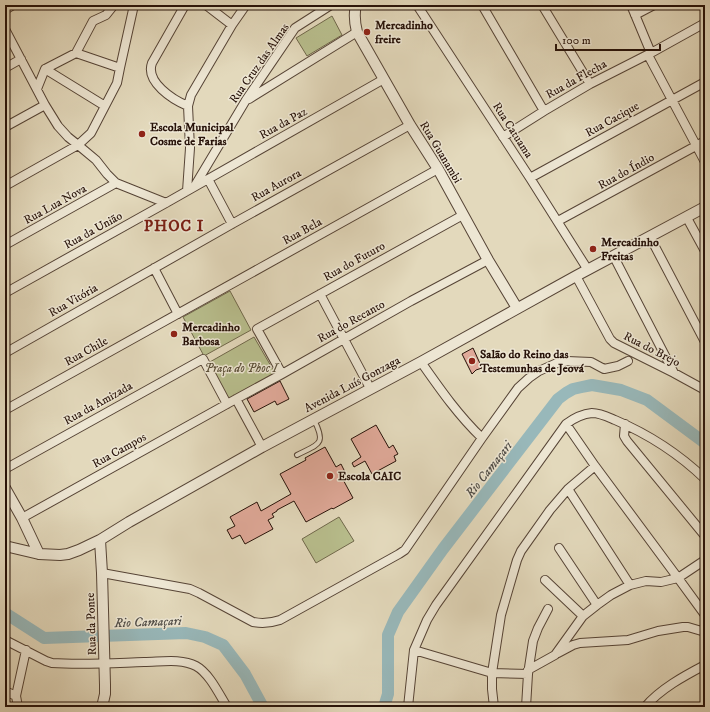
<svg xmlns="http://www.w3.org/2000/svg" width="710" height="712" font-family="'IM FELL DW Pica',serif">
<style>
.green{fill:#b8be8d;stroke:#70684b}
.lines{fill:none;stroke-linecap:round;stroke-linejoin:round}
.river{stroke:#98b8ba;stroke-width:12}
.building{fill:#e0a999;stroke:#271209}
.service-casing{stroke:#564436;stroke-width:6}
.minor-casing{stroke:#564436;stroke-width:10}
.tertiary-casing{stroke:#564436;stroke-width:12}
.service{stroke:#ede6d3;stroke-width:4}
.minor{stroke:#ede6d3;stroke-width:8}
.tertiary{stroke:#ede6d3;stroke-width:10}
.poi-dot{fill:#8f2418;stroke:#ede6d3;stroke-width:1.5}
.labels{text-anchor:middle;stroke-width:3;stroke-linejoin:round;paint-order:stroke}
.poi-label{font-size:12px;font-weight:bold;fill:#271209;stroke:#ede6d3;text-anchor:start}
.street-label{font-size:12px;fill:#271209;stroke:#ede6d3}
.park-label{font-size:12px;font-style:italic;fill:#5a4e37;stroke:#ede6d3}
.water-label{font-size:13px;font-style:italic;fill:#4f4c47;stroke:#ede6d3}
.district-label{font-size:16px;font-weight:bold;letter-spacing:1px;fill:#7a1f14;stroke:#ede6d3}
</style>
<rect width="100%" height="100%" fill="#e3d9bc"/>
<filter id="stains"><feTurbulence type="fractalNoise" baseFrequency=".005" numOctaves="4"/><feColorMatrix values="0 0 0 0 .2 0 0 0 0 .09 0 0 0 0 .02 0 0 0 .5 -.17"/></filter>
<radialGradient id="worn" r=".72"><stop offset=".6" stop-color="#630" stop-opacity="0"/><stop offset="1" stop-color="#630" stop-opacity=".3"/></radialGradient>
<path class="green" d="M332 16 342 35 307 56 296 38Z
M230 291 251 330 204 356 183 317Z
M254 337 275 373 229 399 208 363Z
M339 517 354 541 316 563 302 539Z"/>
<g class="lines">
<path class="river" d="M5 613 44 638 186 633 205 637 223 645 245 674 263 707
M384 707 388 694V635L398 612 443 549 558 399 566 393 573 389 582 387 592 385 621 390 647 400 705 443"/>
</g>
<path class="building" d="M473 348 482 368 476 370 472 374 462 354Z
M280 381 289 399 277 405 275 401 254 412 247 399Z
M376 425 389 448 393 445 398 454 394 456 396 461 372 474 365 461 354 467 352 463 361 457 351 439Z
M325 447 336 467 341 464 345 472 340 474 353 498 333 509 332 508 306 522 294 501 277 510V511L272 514 274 517 268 520 273 529 245 544 240 535 232 539 227 530 235 526 230 517 257 502 261 511 291 494 280 474 306 460 305 458Z"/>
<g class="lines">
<g class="service-casing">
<path id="service" d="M297 455C318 444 327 445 314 420"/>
</g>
<g class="minor-casing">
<path id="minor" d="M185 5 152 63C145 82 173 100 188 106
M206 5 232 25
M417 5 530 178 588 270
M482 5 544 111
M542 5 590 84
M631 5 651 53
M5 10 13 5
M635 15 654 5
M5 29 45 105 58 126 68 137 78 145 96 160 107 174 116 183 166 203
M76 53 93 21 106 15 114 5
M648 55 705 162
M5 68 21 59
M45 69 105 106
M37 89 45 69 76 53 120 68 134 5
M249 99 357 32
M5 127 45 105
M503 137 544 111 590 84 651 53 705 23
M530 178 705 82
M208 179 232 224
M5 186 78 145 91 133 117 83 120 68
M194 187 246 100 295 28 331 5
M187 191 190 148 188 106 191 95 232 25 246 5
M687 218 705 251
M558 221 705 141
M650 237 705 342
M5 245 116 183
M614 257 674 373
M154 268 178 314
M576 276 610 339 614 343 674 373 705 390
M5 293 166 203 384 79
M320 294 370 388
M5 353 232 224 410 125
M421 362C440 389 458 415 482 438
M282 374 257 329 463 215
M236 399 262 447
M5 410 438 169
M566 424 595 466 678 578 705 615
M625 424 624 436 627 441 705 536
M5 469 203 359 227 404
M568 489 630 585
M22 518 236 399 282 374 411 301 488 260
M559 548 597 605
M102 573 190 589 199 593 253 622C263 624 271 623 280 620L399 554 405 550 482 438 518 388 529 378 539 371 557 363 567 361 591 362 604 369 618 366 628 361
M545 580 583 616
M5 640 46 661 52 663C83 665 114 663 144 662 160 662 181 658 196 666 209 673 219 694 227 707
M414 650 492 673 528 674
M558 653 573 645 580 643 628 640 658 631 683 627H688L705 632
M528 670 555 655 583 616 597 605 611 595 630 585 646 581 661 582 678 578 705 560
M5 691 16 696
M18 707 16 696 26 650
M408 707 414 650 427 620 436 605 566 424C574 418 582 414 592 413 600 413 608 417 615 420 648 434 679 454 705 479
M494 707 492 689V673L501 615 517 560 521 551 550 510 568 489 595 466
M526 707 528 674 533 641 538 628 548 609
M645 707C660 689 684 676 705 665"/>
</g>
<g class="tertiary-casing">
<path id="tertiary" d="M356 5C354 13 355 24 357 32L410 125 438 169 488 260 517 308
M5 488 22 518 39 554
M100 540 102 573 105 685V694L102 707
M5 546 39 554 60 555 68 554 79 550 100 540 129 522 262 447 421 362 576 276 705 207"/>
</g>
<use href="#service" class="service"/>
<use href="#minor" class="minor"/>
<use href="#tertiary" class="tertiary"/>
</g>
<g class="poi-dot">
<circle cx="367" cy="32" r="4"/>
<circle cx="142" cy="134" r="4"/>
<circle cx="593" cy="249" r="4"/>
<circle cx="174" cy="334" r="4"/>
<circle cx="472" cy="361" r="4"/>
<circle cx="330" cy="476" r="4"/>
</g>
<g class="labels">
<g class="poi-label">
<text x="375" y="29">Mercadinho<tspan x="375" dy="14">freire</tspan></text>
<text x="150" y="131">Escola Municipal<tspan x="150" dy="14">Cosme de Farias</tspan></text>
<text x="601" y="246">Mercadinho<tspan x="601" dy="14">Freitas</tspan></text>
<text x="182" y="331">Mercadinho<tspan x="182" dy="14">Barbosa</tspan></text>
<text x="480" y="358">Salão do Reino das<tspan x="480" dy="14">Testemunhas de Jeová</tspan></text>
<text x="338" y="480">Escola CAIC</text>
</g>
<g class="street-label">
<text transform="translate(259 63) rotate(-55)" y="4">Rua Cruz das Almas</text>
<text transform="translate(576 79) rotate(-29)" y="4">Rua da Flecha</text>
<text transform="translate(612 119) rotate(-29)" y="4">Rua Cacique</text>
<text transform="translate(283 123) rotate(-29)" y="4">Rua da Paz</text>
<text transform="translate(513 130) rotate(57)" y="4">Rua Catuama</text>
<text transform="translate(441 152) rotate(59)" y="4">Rua Guanambi</text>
<text transform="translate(626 171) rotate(-29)" y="4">Rua do Índio</text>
<text transform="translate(276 185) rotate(-29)" y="4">Rua Aurora</text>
<text transform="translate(55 204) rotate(-29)" y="4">Rua Lua Nova</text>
<text transform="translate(93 230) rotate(-29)" y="4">Rua da União</text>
<text transform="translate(302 231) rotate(-29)" y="4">Rua Bela</text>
<text transform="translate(354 261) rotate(-29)" y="4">Rua do Futuro</text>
<text transform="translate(73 300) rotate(-30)" y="4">Rua Vitória</text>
<text transform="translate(351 321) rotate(-29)" y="4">Rua do Recanto</text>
<text transform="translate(652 349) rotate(27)" y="4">Rua do Brejo</text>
<text transform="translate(86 351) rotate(-29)" y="4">Rua Chile</text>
<text transform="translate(352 384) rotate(-28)" y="4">Avenida Luís Gonzaga</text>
<text transform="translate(98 403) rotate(-29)" y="4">Rua da Amizada</text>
<text transform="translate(119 450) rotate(-29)" y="4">Rua Campos</text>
<text transform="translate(91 624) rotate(-92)" y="4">Rua da Ponte</text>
</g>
<g class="park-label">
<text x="241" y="372">Praça do Phoc I</text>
</g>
<g class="water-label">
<text transform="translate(488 469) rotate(-52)" y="5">Rio Camaçari</text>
<text transform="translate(148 621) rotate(-2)" y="5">Rio Camaçari</text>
</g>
<g class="district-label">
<text x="174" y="231">PHOC I</text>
</g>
</g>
<rect width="710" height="712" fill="none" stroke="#e3d9bc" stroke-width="20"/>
<rect x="6" y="6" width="698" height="700" fill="none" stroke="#271209" stroke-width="2"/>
<rect x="10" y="10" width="690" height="692" fill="none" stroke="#271209"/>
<path d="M556 44v6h104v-6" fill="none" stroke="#271209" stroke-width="2"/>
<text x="562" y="44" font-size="12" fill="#271209" stroke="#ede6d3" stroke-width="3" paint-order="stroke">100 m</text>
<rect width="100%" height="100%" filter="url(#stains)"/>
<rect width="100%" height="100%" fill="url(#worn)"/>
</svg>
